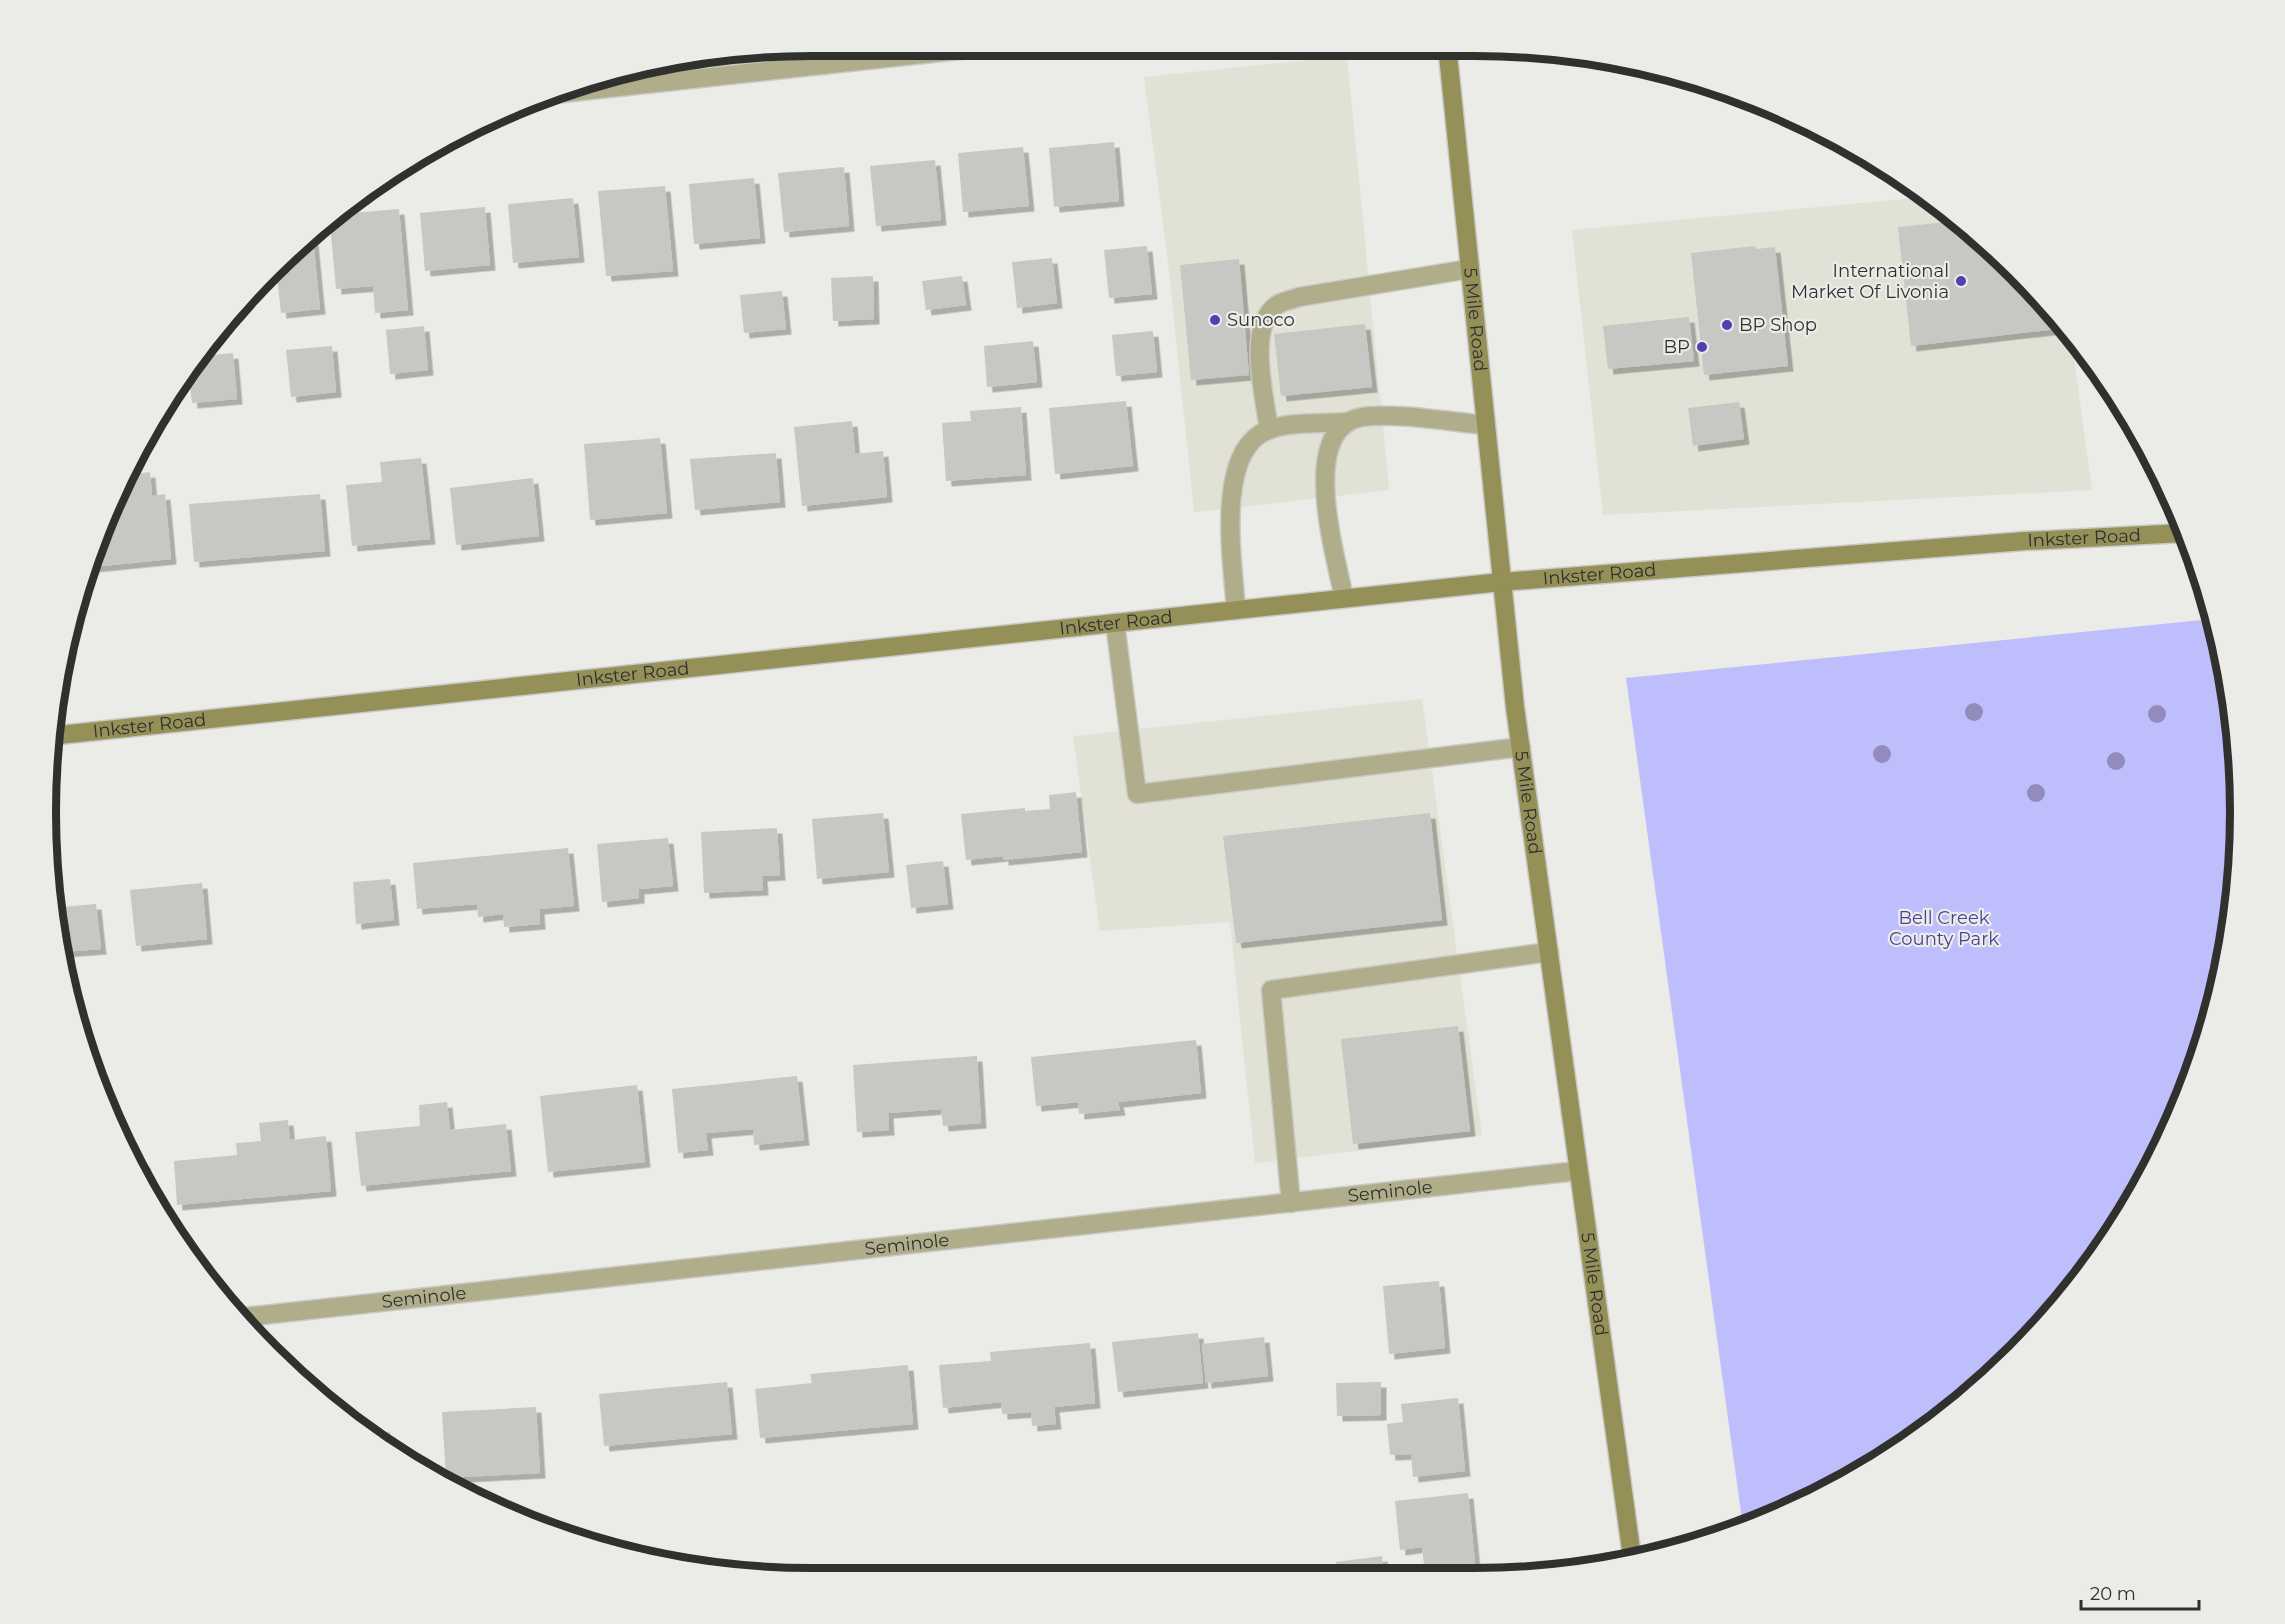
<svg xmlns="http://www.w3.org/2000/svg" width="2285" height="1624" font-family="Montserrat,sans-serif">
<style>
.built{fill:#e1e1d6}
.green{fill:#bfbefc}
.building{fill:#c7c7c4;filter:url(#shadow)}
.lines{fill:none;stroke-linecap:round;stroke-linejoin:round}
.lane-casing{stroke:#c9c9c6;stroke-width:21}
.street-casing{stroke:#c9c9c6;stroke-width:21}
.secondary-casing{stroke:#c9c9c6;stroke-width:21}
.lane{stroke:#b0ae8a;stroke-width:18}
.street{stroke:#b0ae8a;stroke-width:18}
.secondary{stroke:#949058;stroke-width:18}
.tree{fill:#928cbc}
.poi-dot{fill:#533eb6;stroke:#ebebe7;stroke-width:2}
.labels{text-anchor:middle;stroke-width:4.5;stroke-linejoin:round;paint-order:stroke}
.poi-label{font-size:18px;fill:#30302f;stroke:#ebebe7;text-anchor:end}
.street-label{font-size:18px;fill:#30302f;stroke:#ebebe7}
.park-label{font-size:18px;fill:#4a3f99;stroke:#ebebe7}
.rim{fill:none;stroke:#30302f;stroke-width:8}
</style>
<defs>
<filter id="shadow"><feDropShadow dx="5.5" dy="5.5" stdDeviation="0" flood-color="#0004"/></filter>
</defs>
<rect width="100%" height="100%" fill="#ebebe7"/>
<path class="built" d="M1347 56 1389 490 1194 512 1168 262 1144 77Z
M1925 197 1978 235 2050 307 2071 336 2092 490 1603 515 1572 230Z
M1422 699 1482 1135 1255 1163 1230 922 1100 931 1073 736Z"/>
<path class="green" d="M2212 619 2233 712 2238 863 2214 1011 2161 1152 2081 1279 1978 1389 1899 1450 1767 1520 1743 1527 1626 678Z"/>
<path class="building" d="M1114 142 1119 201 1054 207 1049 148Z
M1023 147 1029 206 963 212 958 153Z
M935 160 941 220 876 226 870 166Z
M844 167 849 226 784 232 778 173Z
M754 178 760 238 694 244 689 184Z
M665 186 673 271 606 276 598 191Z
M573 198 579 257 513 263 508 204Z
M485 207 490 265 425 271 420 213Z
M399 209 408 310 375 313 373 286 336 289 330 224 340 214Z
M1958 221 1978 235 2050 307 2065 328 1911 346 1898 227Z
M313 239 320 309 281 313 277 277 268 278Z
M1147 246 1152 294 1109 298 1104 250Z
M1755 246 1756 249 1775 247 1788 366 1704 375 1691 253Z
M1052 258 1057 303 1017 308 1012 262Z
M1239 259 1249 375 1191 380 1180 265Z
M873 276 874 319 833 321 831 278Z
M962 276 966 305 926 310 922 281Z
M782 291 786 329 744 333 740 295Z
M1689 317 1694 361 1608 369 1603 326Z
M1365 324 1372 387 1281 396 1274 334Z
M424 326 428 370 390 374 386 330Z
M1153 331 1157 372 1116 376 1112 335Z
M1033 341 1037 382 987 387 984 346Z
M332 346 336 392 291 397 286 350Z
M233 353 237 399 192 403 189 375 202 356Z
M1126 401 1133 466 1055 474 1049 408Z
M1739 402 1744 439 1693 446 1688 408Z
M1021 407 1026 475 946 481 942 423 971 421 970 411Z
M852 421 855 454 883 451 887 497 802 506 794 427Z
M660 438 667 513 590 520 584 444Z
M776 453 780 502 695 510 690 459Z
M421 458 430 539 352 546 346 485 382 482 380 462Z
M150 472 152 496 165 494 171 559 92 567 114 502H117L123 475Z
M533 478 539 536 456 545 450 488Z
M320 494 325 551 194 562 189 504Z
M1076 792 1082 852 1003 860V856L966 860 961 814 1025 808V811L1050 809 1049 795Z
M883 813 889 872 817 879 812 819Z
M1430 813 1442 920 1236 943 1223 836Z
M777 828 780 875 762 876 763 890 704 893 701 832Z
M668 838 673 886 639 889V898L602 902 597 844Z
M568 848 574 906 539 909 540 924 504 927 503 914 478 917 477 904 417 909 413 863Z
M943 861 948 904 911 908 906 865Z
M390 879 394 920 356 924 353 882Z
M202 883 207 939 136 946 130 890Z
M96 904 101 949 62 952 51 908Z
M1458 1026 1470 1131 1353 1144 1341 1039Z
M1196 1040 1201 1093 1118 1102 1120 1110 1079 1114 1078 1102 1036 1106 1031 1057Z
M977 1056 981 1123 943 1126 941 1109 888 1113 889 1130 857 1132 853 1065Z
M797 1076 804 1140 754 1145 753 1129 706 1133 708 1150 678 1153 672 1089Z
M97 1080H101L103 1099H102Z
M637 1085 645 1162 548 1172 540 1096Z
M447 1102 450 1130 506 1124 511 1171 361 1186 355 1132 420 1126 419 1105Z
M288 1120 290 1140 326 1136 331 1191 177 1205 174 1161 237 1155 236 1143 261 1141 259 1123Z
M145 1162 148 1196 132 1163Z
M1439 1281 1445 1348 1389 1354 1383 1286Z
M1198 1333 1203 1383 1118 1392 1112 1342Z
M1264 1337 1268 1376 1206 1383 1202 1344Z
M1090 1343 1095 1403 1054 1407 1056 1424 1032 1426 1031 1412 1002 1414 1001 1402 943 1408 939 1365 991 1361 990 1352Z
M908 1365 913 1424 760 1438 755 1389 812 1383 810 1374Z
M727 1382 732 1434 604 1446 599 1394Z
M1381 1382V1415L1337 1416 1336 1383Z
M1458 1398 1465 1471 1413 1477 1411 1454 1390 1455 1387 1424 1403 1422 1401 1404Z
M536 1407 540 1473 446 1478 442 1412Z
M390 1432 391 1449 366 1434Z
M1468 1493 1476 1573H1425L1422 1547 1400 1550 1395 1501Z
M1382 1556 1384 1574H1337L1336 1562Z"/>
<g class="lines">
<g class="lane-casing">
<path id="lane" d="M822 45 824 65
M1269 430C1265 398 1246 326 1277 305 1283 301 1292 300 1299 297L1469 269
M1344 598C1336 556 1297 428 1362 417 1393 412 1452 422 1485 425
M1236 610C1233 563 1214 451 1268 430 1291 421 1322 424 1346 422
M1115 623 1137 794 1521 747
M1291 1203 1271 990 1549 952"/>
</g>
<g class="street-casing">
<g id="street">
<path d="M544 95 1006 45"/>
<path id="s1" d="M236 1318 1577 1171"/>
</g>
</g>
<g class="secondary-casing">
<g id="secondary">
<path id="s2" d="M1447 45 1515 707 1632 1557"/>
<path id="s3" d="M50 736 1501 582 2025 541 2184 533"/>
</g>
</g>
<use href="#lane" class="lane"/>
<use href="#street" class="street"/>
<use href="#secondary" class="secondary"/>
</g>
<g class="tree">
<circle cx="1974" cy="712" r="9"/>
<circle cx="2157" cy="714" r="9"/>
<circle cx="1882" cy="754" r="9"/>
<circle cx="2116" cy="761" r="9"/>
<circle cx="2036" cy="793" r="9"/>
</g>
<g class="poi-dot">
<circle cx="1961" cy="281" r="6"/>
<circle cx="1215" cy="320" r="6"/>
<circle cx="1727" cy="325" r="6"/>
<circle cx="1702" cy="347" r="6"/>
</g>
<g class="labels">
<g class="poi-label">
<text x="1949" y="277">International<tspan x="1949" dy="21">Market Of Livonia</tspan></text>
<text x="1227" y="326" text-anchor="start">Sunoco</text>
<text x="1739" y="331" text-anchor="start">BP Shop</text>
<text x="1690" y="353">BP</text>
</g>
<g class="street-label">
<text dy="6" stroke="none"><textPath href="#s2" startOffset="276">5 Mile Road</textPath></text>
<text dy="6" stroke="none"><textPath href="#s3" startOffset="2044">Inkster Road</textPath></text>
<text dy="6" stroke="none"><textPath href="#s3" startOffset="1558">Inkster Road</textPath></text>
<text dy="6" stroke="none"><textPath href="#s3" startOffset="1072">Inkster Road</textPath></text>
<text dy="6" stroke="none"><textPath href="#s3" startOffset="586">Inkster Road</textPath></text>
<text dy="6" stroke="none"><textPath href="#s3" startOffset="100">Inkster Road</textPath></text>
<text dy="6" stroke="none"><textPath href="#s2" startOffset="762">5 Mile Road</textPath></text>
<text dy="6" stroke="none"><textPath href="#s1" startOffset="1161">Seminole</textPath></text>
<text dy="6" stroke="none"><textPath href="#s1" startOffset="675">Seminole</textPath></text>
<text dy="6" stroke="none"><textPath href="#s2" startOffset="1248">5 Mile Road</textPath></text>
<text dy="6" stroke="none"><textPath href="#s1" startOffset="189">Seminole</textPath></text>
</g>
<g class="park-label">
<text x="1944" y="924">Bell Creek<tspan x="1944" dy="21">County Park</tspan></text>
</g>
</g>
<path d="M0 0H2285V1624H0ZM812 56H1474A756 756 0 0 1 2230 812V812A756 756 0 0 1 1474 1568H812A756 756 0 0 1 56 812V812A756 756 0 0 1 812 56Z" fill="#ebebe7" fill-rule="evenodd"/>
<path class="rim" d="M812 56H1474A756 756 0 0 1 2230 812V812A756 756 0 0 1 1474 1568H812A756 756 0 0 1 56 812V812A756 756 0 0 1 812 56Z"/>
<path d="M2081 1600v9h118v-9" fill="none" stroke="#30302f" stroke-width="3"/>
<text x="2090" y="1600" font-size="18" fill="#30302f" stroke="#ebebe7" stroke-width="4.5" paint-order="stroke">20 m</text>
</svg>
